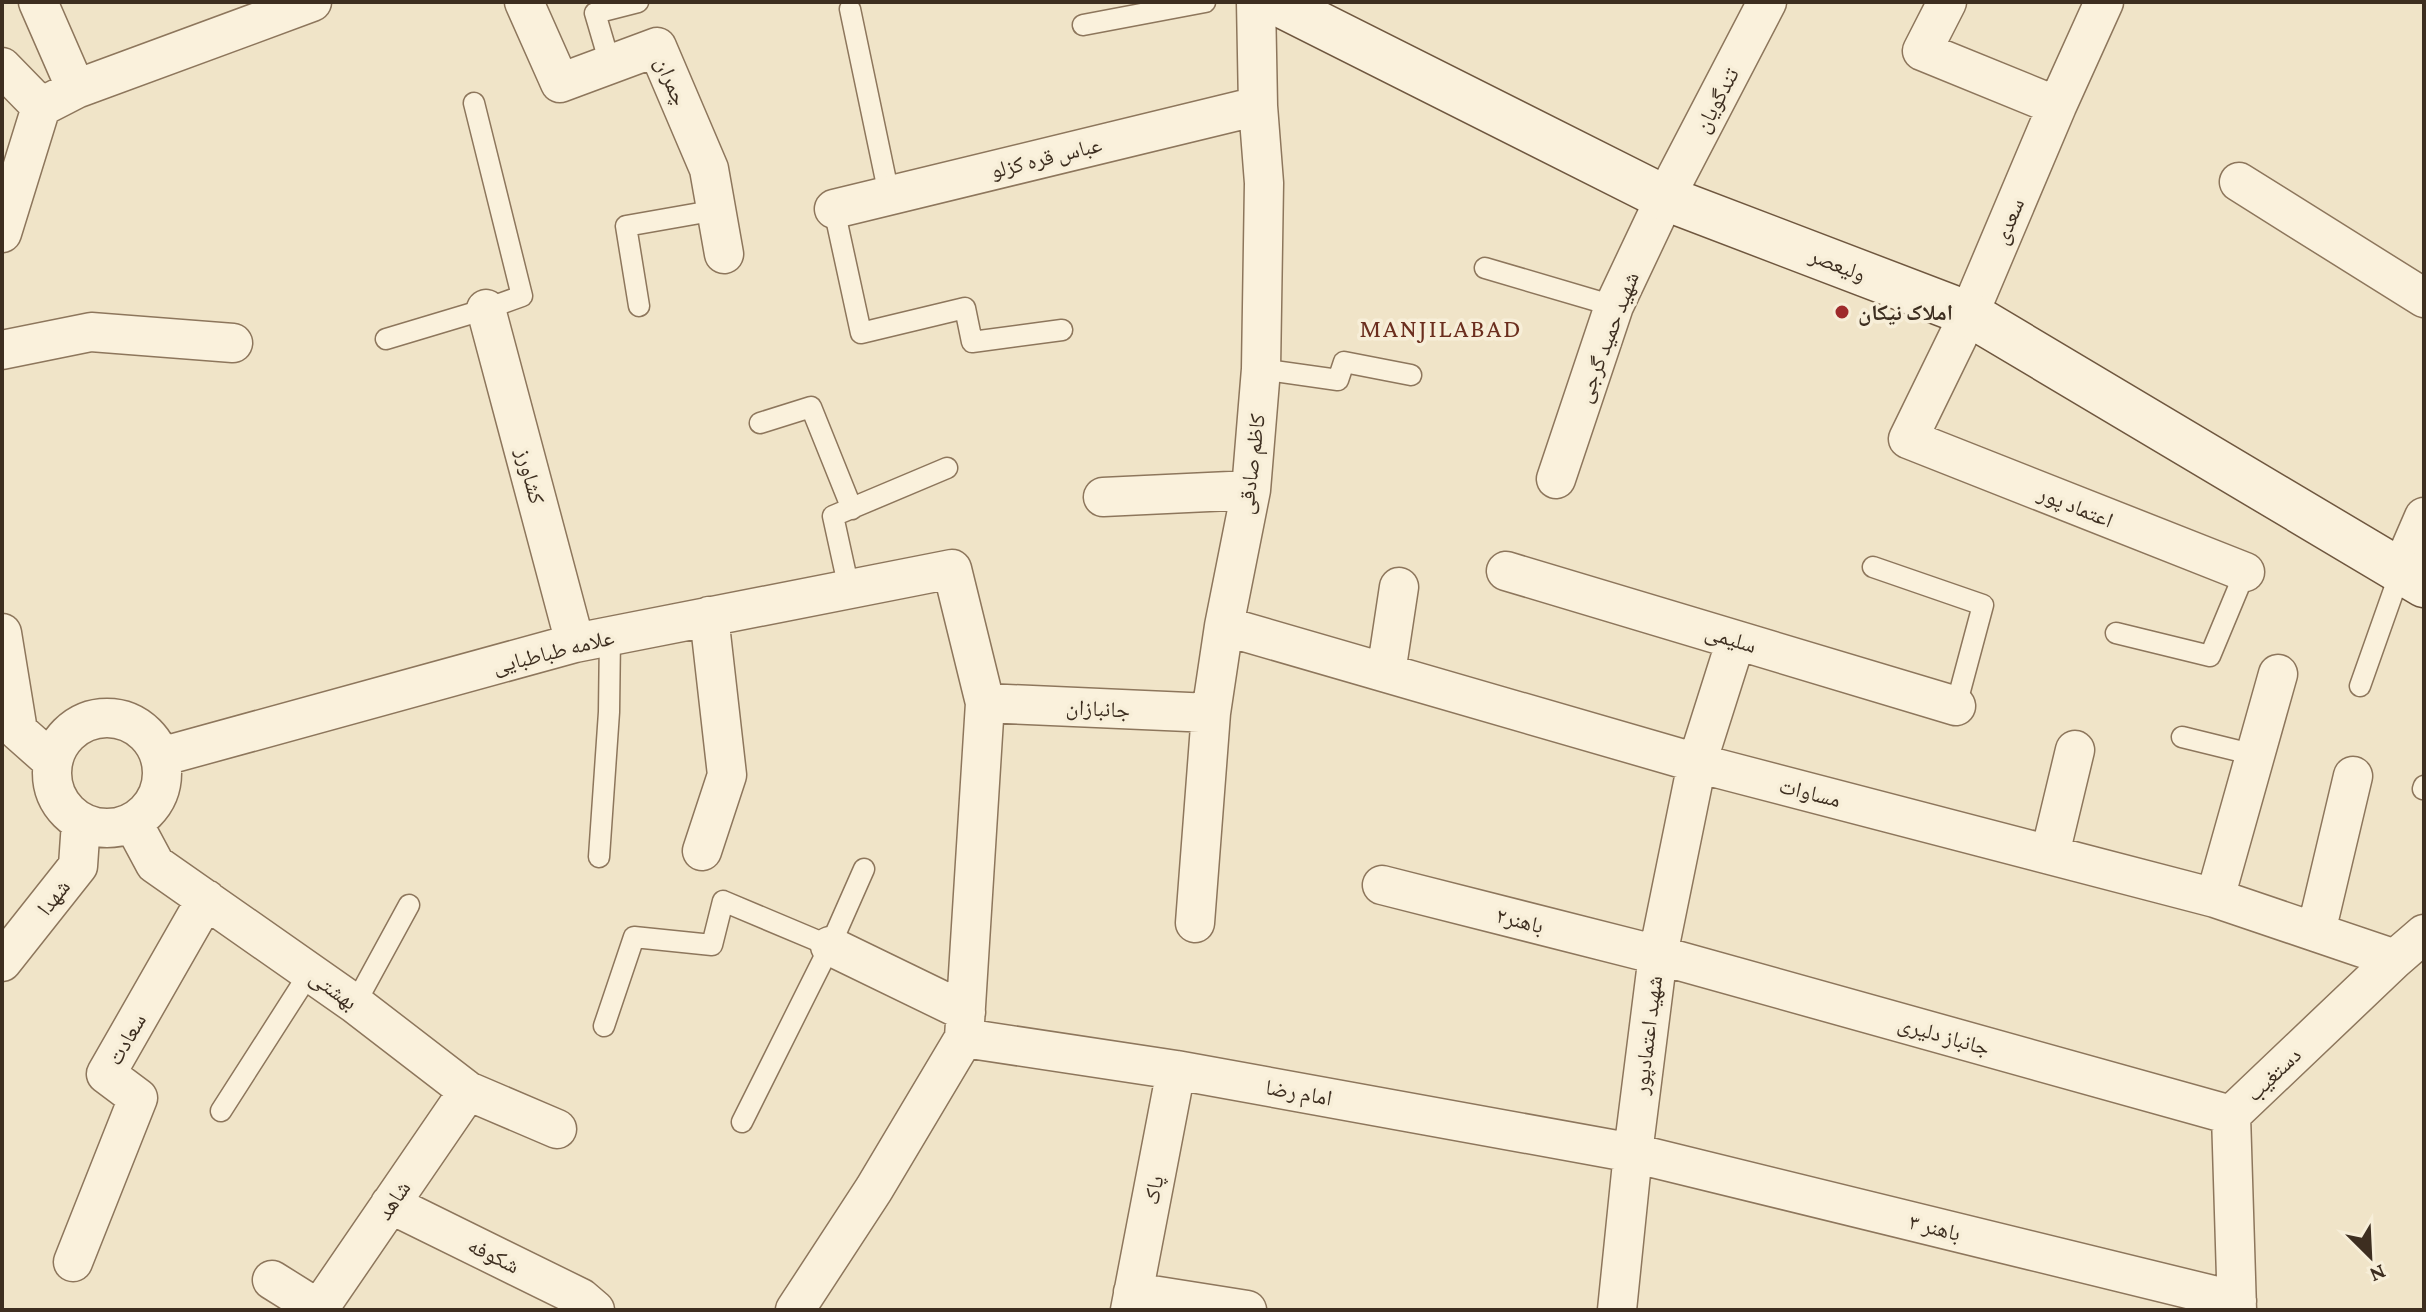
<svg xmlns="http://www.w3.org/2000/svg" width="2426" height="1312" font-family="'Crimson Pro','Noto Naskh Arabic',serif">
<style>
.lines{fill:none;stroke-linecap:round;stroke-linejoin:round}
.lane-casing{stroke:#8d765c;stroke-width:23}
.street-casing{stroke:#8d765c;stroke-width:41}
.secondary-casing{stroke:#6f573f;stroke-width:47}
.lane{stroke:#faf1dc;stroke-width:20}
.street{stroke:#faf1dc;stroke-width:38}
.secondary{stroke:#faf1dc;stroke-width:44}
.poi-dot{fill:#9e2a2b;stroke:#f7eed8;stroke-width:3}
.labels{text-anchor:middle;stroke-width:7;stroke-linejoin:round;paint-order:stroke}
.street-label{font-size:22px;fill:#3d2e20;stroke:#f7eed8}
.poi-label{font-size:22px;font-weight:bold;fill:#3d2e20;stroke:#f7eed8;text-anchor:start}
.quarter-label{font-size:26px;letter-spacing:2px;fill:#6b2e1e;stroke:#f7eed8}
</style>
<rect width="100%" height="100%" fill="#f0e4c8"/>
<g class="lines">
<g class="lane-casing">
<path id="lane" d="M850 9 889 195
M1083 25 1205 2
M610 64 595 13 638 2
M834 209 861 333 965 308 972 342 1062 330
M1485 268 1614 306
M639 306 626 226 717 210
M386 339 486 309 522 296 474 103
M1261 369 1338 380 1344 362 1411 375
M760 423 811 407 852 509
M1873 567 1983 605 1956 706
M849 589 833 516 947 468
M2116 633 2210 656 2245 572
M2360 686 2401 570
M2182 737 2255 755
M2423 789 2424 786
M599 857 609 712 610 636
M355 1004 409 905
M604 1026 634 937 712 945 723 901 830 946
M221 1111 310 972
M742 1122 830 946 864 869"/>
</g>
<g class="street-casing">
<path id="street" d="M38 2 76 89
M524 2 560 83 657 47 709 169 724 254
M1947 2 1922 51 2057 106
M2104 2 2057 106 1969 314 1908 439 2245 572
M2 67 41 107
M2239 182 2424 298
M834 209 1258 106
M2 233 41 107 76 89 312 2
M486 309 575 643
M2 350 91 332 233 343
M1556 479 1614 306 1665 198 1767 2
M1103 497 1251 490
M2401 570 2424 517
M1506 571 1956 706
M1224 626 1697 763 2215 898 2395 959
M2 633 18 731 53 762
M1386 673 1399 587
M985 703 1211 713
M52 773a55 55 0 1 1 110 0a55 55 0 1 1-110 0Z
M160 757 575 643 952 569 985 703 964 1038 874 1189 795 1310
M133 823 155 864 355 1004 468 1091 557 1129
M702 851 727 775 709 616
M2050 854 2075 750
M1382 885 1658 955 2231 1115
M2215 898 2278 674
M1195 923 1211 713 1224 626 1251 490 1261 369 1264 183 1258 106 1256 2
M2316 932 2353 776
M830 946 966 1012
M2 962 78 866 81 822
M964 1038 1176 1070 1633 1153 2237 1301
M390 1204 581 1298 595 1310
M73 1262 138 1098 106 1074 206 899
M272 1280 320 1310
M1133 1292 1247 1310
M318 1310 468 1091
M1130 1310 1176 1070
M1617 1310 1633 1153 1658 955 1697 763 1736 640
M2237 1310 2231 1115 2395 959 2424 934"/>
</g>
<g class="secondary-casing">
<path id="secondary" d="M1275 2 1665 198 1969 314 2424 585"/>
</g>
<use href="#lane" class="lane"/>
<use href="#street" class="street"/>
<use href="#secondary" class="secondary"/>
</g>
<circle class="poi-dot" cx="1842" cy="312" r="8"/>
<g class="labels">
<g class="street-label">
<text transform="translate(672 81) rotate(67)" y="8">چمران</text>
<text transform="translate(1716 100) rotate(-62)" y="8">تندگویان</text>
<text transform="translate(1046 157) rotate(-14)" y="8">عباس قره کزلو</text>
<text transform="translate(2008 221) rotate(-67)" y="8">سعدی</text>
<text transform="translate(1838 264) rotate(21)" y="8">ولیعصر</text>
<text transform="translate(1607 337) rotate(-69)" y="8">شهید حمید گرجی</text>
<text transform="translate(1251 464) rotate(-83)" y="8">کاظم صادقی</text>
<text transform="translate(531 476) rotate(75)" y="8">کشاورز</text>
<text transform="translate(2076 506) rotate(22)" y="8">اعتماد پور</text>
<text transform="translate(1731 638) rotate(17)" y="8">سلیمی</text>
<text transform="translate(553 651) rotate(-14)" y="8">علامه طباطبایی</text>
<text transform="translate(1098 708) rotate(3)" y="8">جانبازان</text>
<text transform="translate(1810 792) rotate(14)" y="8">مساوات</text>
<text transform="translate(53 897) rotate(-52)" y="8">شهدا</text>
<text transform="translate(1520 920) rotate(14)" y="8">باهنر۲</text>
<text transform="translate(334 989) rotate(36)" y="8">بهشتی</text>
<text transform="translate(1647 1035) rotate(-83)" y="8">شهید اعتمادپور</text>
<text transform="translate(1944 1035) rotate(16)" y="8">جانباز دلیری</text>
<text transform="translate(126 1039) rotate(-60)" y="8">سعادت</text>
<text transform="translate(2273 1074) rotate(-44)" y="8">دستغیب</text>
<text transform="translate(1299 1092) rotate(10)" y="8">امام رضا</text>
<text transform="translate(1153 1190) rotate(-79)" y="8">پاک</text>
<text transform="translate(393 1200) rotate(-56)" y="8">شاهد</text>
<text transform="translate(1935 1227) rotate(14)" y="8">باهنر ۳</text>
<text transform="translate(494 1255) rotate(26)" y="8">شکوفه</text>
</g>
<g class="poi-label">
<text x="1858" y="320">املاک نیکان</text>
</g>
<g class="quarter-label">
<text x="1441" y="337">MANJILABAD</text>
</g>
</g>
<rect width="2426" height="1312" fill="none" stroke="#3d2e20" stroke-width="8"/>
<g transform="translate(2370 1256) rotate(156)" stroke="#f7eed8" stroke-width="6" paint-order="stroke">
<path d="M0-6L14 30L0 20L-14 30Z" fill="#3d2e20"/>
<text y="-12" font-size="22" font-weight="bold" text-anchor="middle" fill="#3d2e20">N</text>
</g>
</svg>
